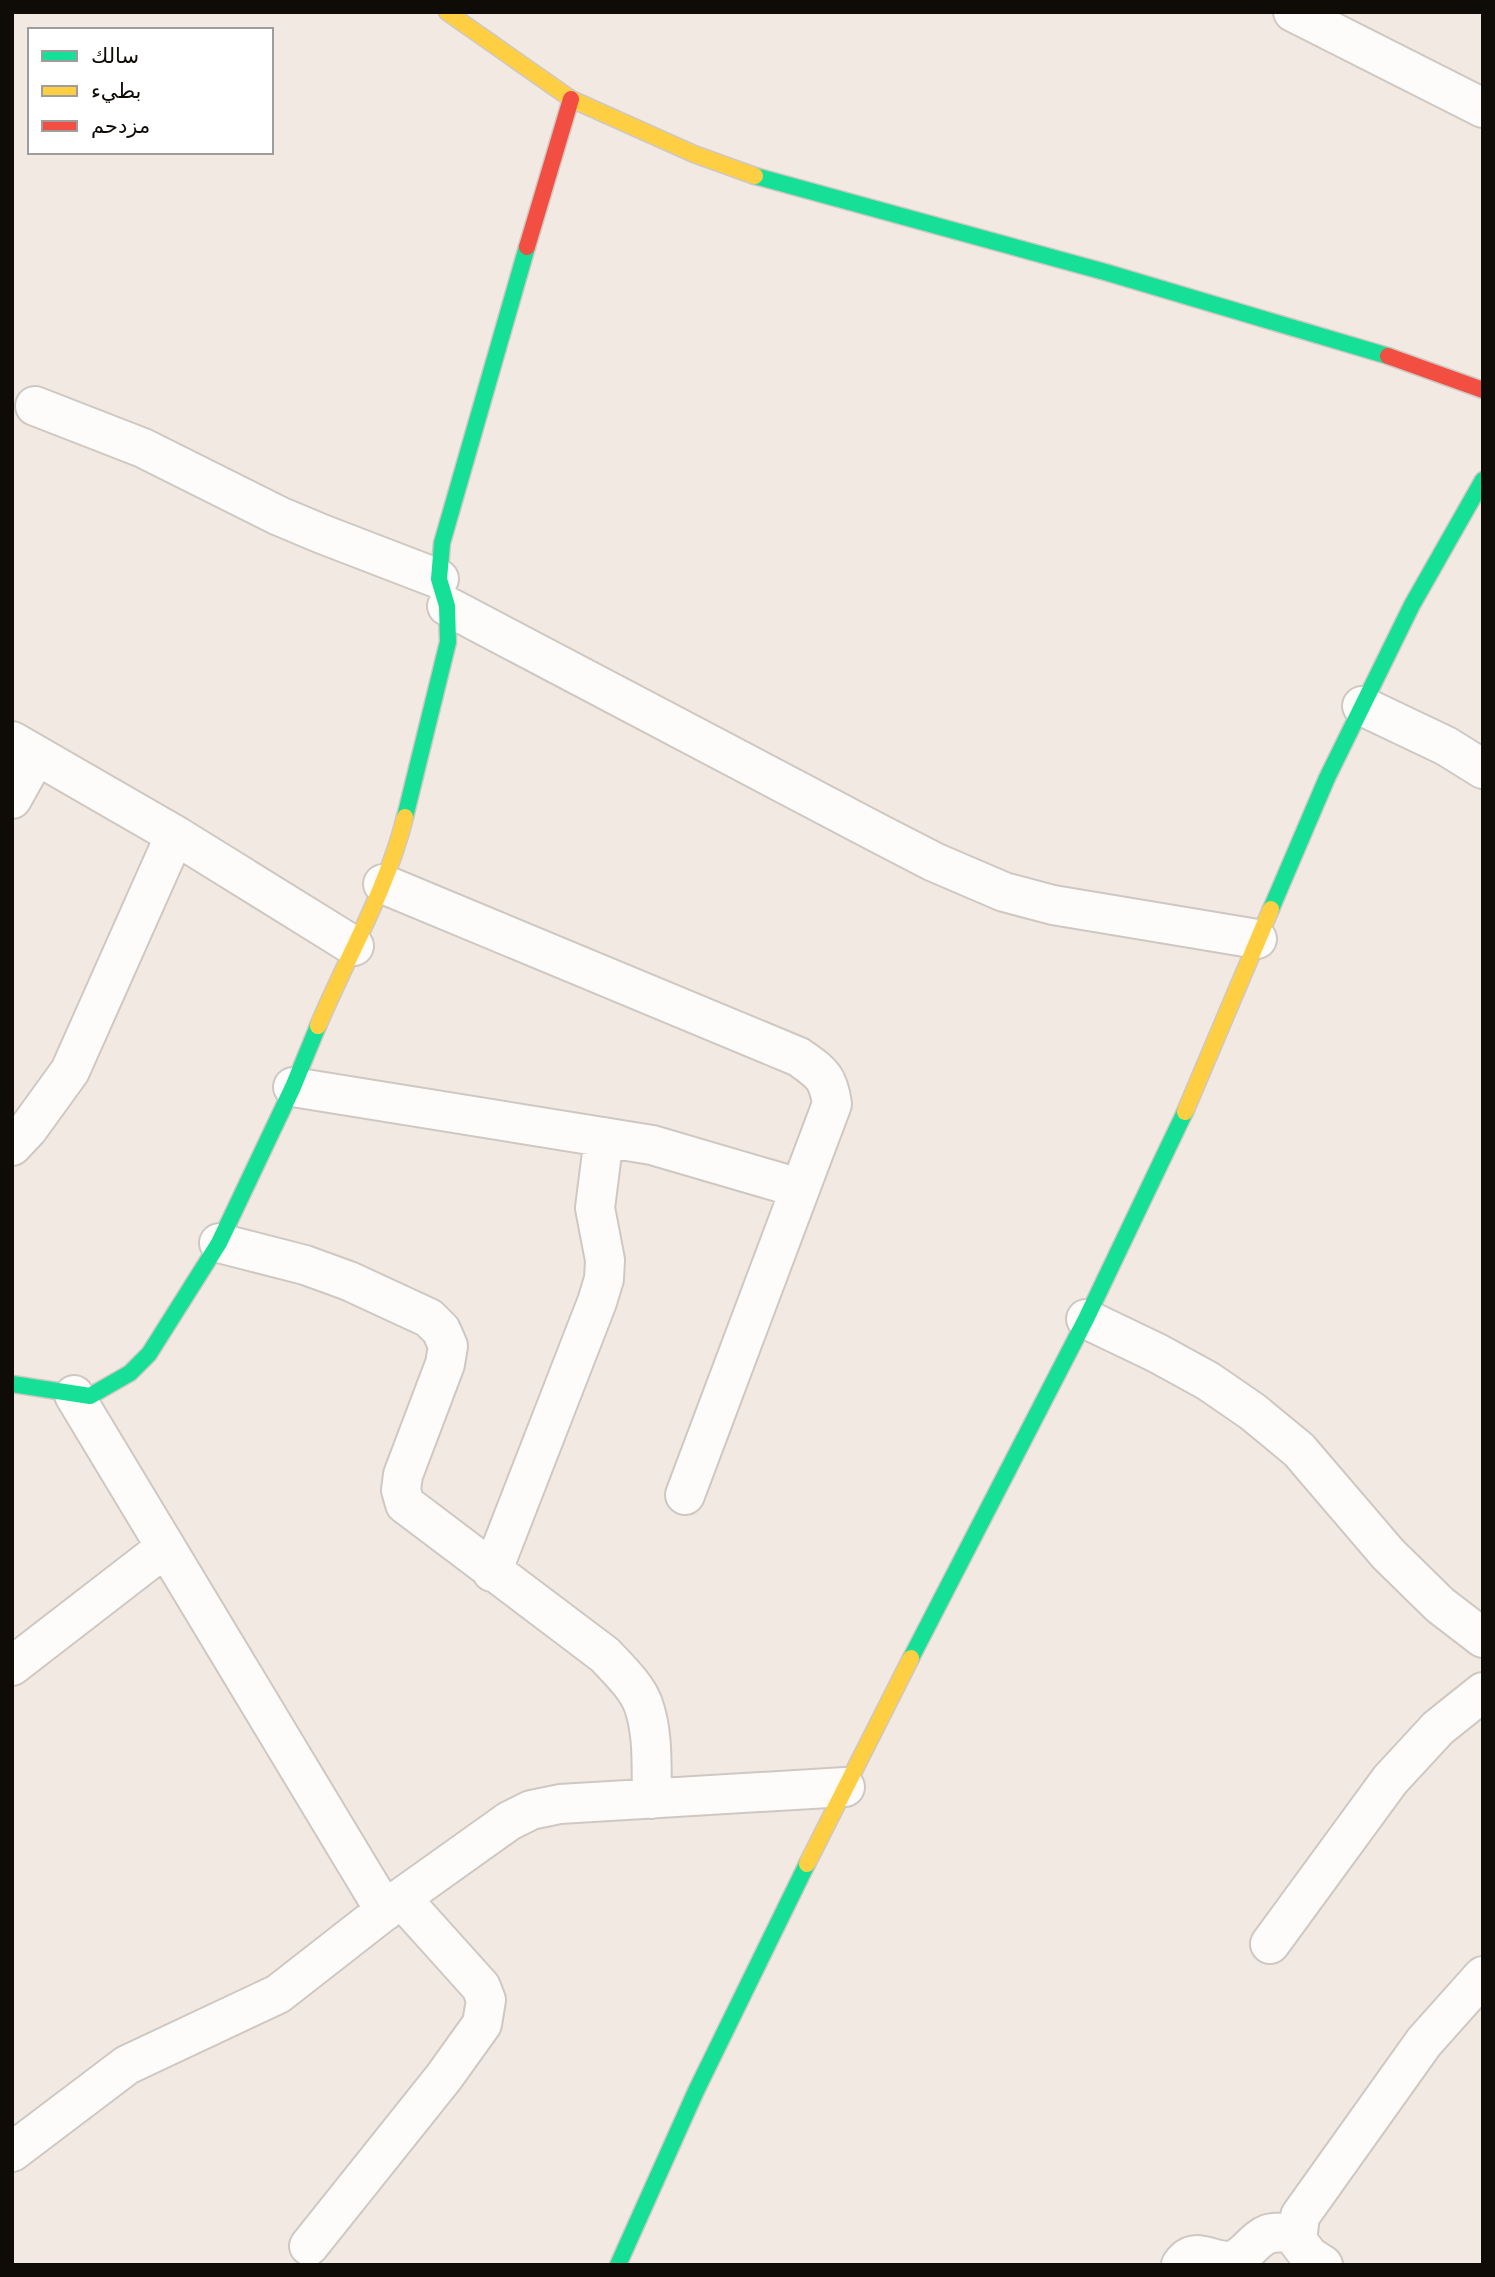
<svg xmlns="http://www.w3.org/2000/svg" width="1495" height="2277" font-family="'DejaVu Sans',Cairo,sans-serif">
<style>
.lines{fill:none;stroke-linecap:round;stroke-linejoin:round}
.street-casing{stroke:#cfc8c2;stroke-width:42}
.fast-casing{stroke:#cfc8c2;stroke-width:19}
.slow-casing{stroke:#cfc8c2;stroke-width:19}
.jam-casing{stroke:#cfc8c2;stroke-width:19}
.street{stroke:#fdfcfb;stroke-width:38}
.fast{stroke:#16e098;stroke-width:16}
.slow{stroke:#ffcf43;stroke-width:16}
.jam{stroke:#f24e42;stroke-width:16}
</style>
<rect width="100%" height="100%" fill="#f2eae2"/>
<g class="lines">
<g class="street-casing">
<path id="street" d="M1293 12 1483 108
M35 406 143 448 279 516 322 534 439 579
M447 606 874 831 934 862 1004 892 1053 905 1257 939
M1362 706 1446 746 1483 769
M12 741 175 835 354 946
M12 799 36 756
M383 884 799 1057C821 1073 828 1076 832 1104L685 1495
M293 1087 652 1145 799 1188
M12 1146 28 1129 70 1071 175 835
M219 1243 305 1265 349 1281 429 1318 441 1330 448 1346 445 1364 403 1475 401 1490 405 1504 605 1655C619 1670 636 1686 643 1704 654 1734 651 1768 652 1799
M1086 1319 1157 1353 1208 1381 1253 1412 1299 1450 1388 1554 1440 1605 1483 1638
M74 1395 385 1911
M492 1572 597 1302 604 1279 605 1260 595 1208 604 1137
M12 1666 166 1547
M1270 1944 1390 1780 1438 1728 1483 1692
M12 2152 127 2065 278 1994 401 1898 509 1821 531 1810 560 1804 845 1787
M309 2246 444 2077 482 2024 486 2000 481 1987 401 1898
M1181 2265C1196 2243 1213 2265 1232 2260 1246 2257 1254 2239 1268 2234 1276 2231 1288 2233 1296 2233
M1323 2265 1309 2256 1297 2240 1300 2216 1424 2042 1483 1976"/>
</g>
<g class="fast-casing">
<path id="fast" d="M755 176 1105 272 1388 356
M405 817 448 642 447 606 439 579 442 543 527 247
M1271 909 1327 778 1412 605 1483 480
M12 1384 90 1396 130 1373 149 1354 219 1243 293 1087 318 1026
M911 1658 1086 1319 1185 1112
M618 2265 696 2091 807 1864"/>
</g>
<g class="slow-casing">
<path id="slow" d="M447 12 571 99 694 154 755 176
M318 1026C347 957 387 890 405 817
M1185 1112 1271 909
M807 1864 911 1658"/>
</g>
<g class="jam-casing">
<path id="jam" d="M527 247 571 99
M1388 356 1483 390"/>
</g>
<use href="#street" class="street"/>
<use href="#fast" class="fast"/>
<use href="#slow" class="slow"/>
<use href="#jam" class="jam"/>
</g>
<rect width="1495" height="2277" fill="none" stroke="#0f0b06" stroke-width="28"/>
<rect x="28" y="28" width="245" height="126" fill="#ffffff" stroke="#9f9d9b" stroke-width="2"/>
<rect x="42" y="51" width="35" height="10" fill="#16e098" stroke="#9f9d9b" stroke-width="2"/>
<text x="91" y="63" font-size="21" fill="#0f0b06">سالك</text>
<rect x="42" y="86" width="35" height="10" fill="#ffcf43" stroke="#9f9d9b" stroke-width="2"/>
<text x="91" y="98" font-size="21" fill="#0f0b06">بطيء</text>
<rect x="42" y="121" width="35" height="10" fill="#f24e42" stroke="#9f9d9b" stroke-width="2"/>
<text x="91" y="133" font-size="21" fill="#0f0b06">مزدحم</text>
</svg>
